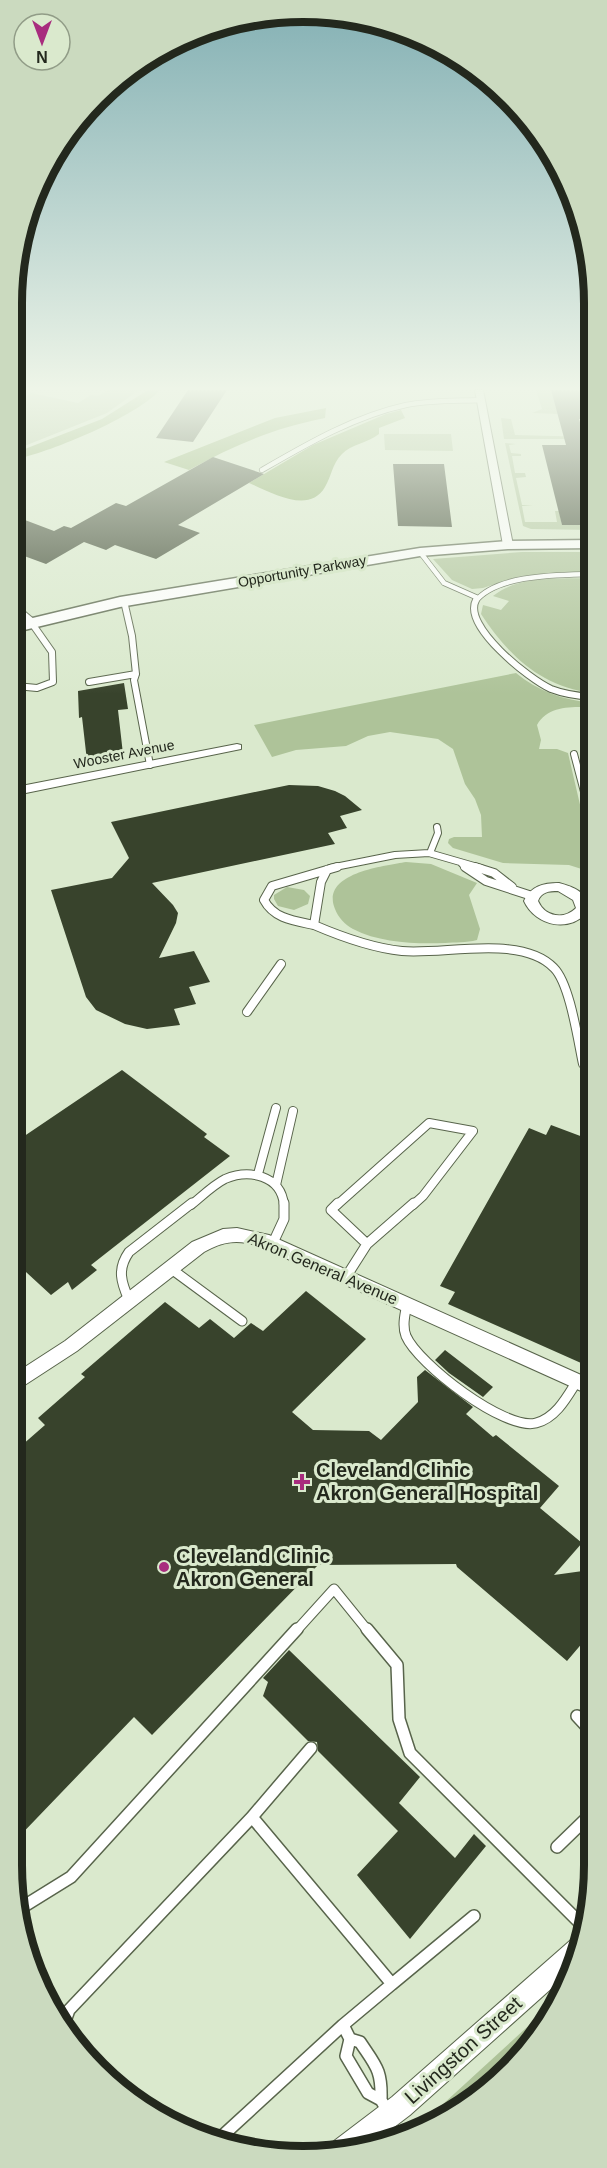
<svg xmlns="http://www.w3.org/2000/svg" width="607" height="2168" font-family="Helvetica,sans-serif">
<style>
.green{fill:#aec399}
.forest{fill:#8bab67}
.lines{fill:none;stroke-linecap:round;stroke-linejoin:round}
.canal{fill:#8bab67;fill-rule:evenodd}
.building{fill:#38432c}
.lane-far4-casing{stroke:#58644b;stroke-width:6}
.lane-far3-casing{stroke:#58644b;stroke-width:8}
.lane-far2-casing{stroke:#58644b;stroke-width:10}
.lane-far1-casing{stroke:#58644b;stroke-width:11}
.lane-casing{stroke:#58644b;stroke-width:14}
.street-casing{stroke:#58644b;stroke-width:2}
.secondary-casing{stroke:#58644b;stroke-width:3}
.lane-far4{stroke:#fff;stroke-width:4.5}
.lane-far3{stroke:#fff;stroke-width:6}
.lane-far2{stroke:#fff;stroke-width:8}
.lane-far1{stroke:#fff;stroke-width:9}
.lane{stroke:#fff;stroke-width:11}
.street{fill:#fff;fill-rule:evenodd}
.secondary{fill:#fff;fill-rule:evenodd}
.poi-dot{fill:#a82c7e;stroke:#dae9cd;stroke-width:2}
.labels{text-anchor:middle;stroke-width:6;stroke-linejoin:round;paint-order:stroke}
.far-street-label{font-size:14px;fill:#23281d;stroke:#dae9cd}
.street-label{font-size:16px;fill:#23281d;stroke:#dae9cd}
.near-poi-label{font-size:20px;font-weight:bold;fill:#23281d;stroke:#dae9cd;text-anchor:start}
.near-street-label{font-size:20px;fill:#23281d;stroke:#dae9cd}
.rim{fill:none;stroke:#23281d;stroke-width:8}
</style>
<rect width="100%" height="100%" fill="#dae9cd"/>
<path class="green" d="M108 390H139L107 413 17 449V402L31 393 78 403 91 395 98 396Z
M536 390H551L558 414 532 413 542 409Z
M501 418 511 419 515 435 592 437V439H504Z
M384 434H451L453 451 385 450Z
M505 443 516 444 509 445 511 453 521 454V456H512L515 473H525L526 477 516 478 522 505 533 506H522L525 522H557L555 511H559L562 525H592V530L531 529 523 526Z
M522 552H592V571L520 576 483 588 472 589 452 580 433 559Z
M592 578V693C541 687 508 655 481 614L483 605 501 610 509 601 493 596C518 575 561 579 592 578Z
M516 673C537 691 564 700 592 703V707C572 707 548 705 537 725L541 740 539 749H557L568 753 591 852V872L569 865 503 863 453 848 448 843 449 839 454 837H482L481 815 475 799 465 784 453 749 438 739 390 732 368 736 346 746 296 750 272 757 254 725Z
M406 862 431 864 477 883 469 895 480 929 477 940C466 943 455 942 445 943 415 944 380 943 353 929 345 925 338 917 335 909 320 873 384 866 406 862Z
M287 887 304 890 310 896 308 904 294 910 278 906 274 899V895Z
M561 1996 556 2011 481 2096 419 2126Z"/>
<path class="forest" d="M326 408 325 418C274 428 234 445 189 470L164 462 275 418Z
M401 410 405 418 379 428V434C368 443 351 444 342 454 332 464 332 475 325 487 309 515 271 492 249 483L313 445 386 414Z"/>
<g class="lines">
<path class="canal" d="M148 390H160C135 417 53 451 17 459V452L102 419Z"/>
</g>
<path class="building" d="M188 390H227L193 442 156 438Z
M551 390H592V419H579L592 464V525H562L542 445H566Z
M213 457 264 474 178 525 200 533 156 559 115 545 106 550 84 542 46 564 16 553 17 517 54 531 64 526 71 528 116 503 126 506Z
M393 464H444L452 527 398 526Z
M124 683 128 709 118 710 123 754 87 761 82 717 79 718 78 691Z
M289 785 318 786 335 791 345 796 362 810 340 816 347 828 328 833 335 844 152 883 173 905 178 913 176 923 159 958 194 951 210 982 189 987 196 1004 174 1009 180 1025 147 1029 125 1024 96 1010 86 997 51 890 112 878 129 858 111 822Z
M122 1070 207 1134 204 1137 230 1156 91 1265 97 1270 72 1290 68 1282 51 1295 14 1261V1143Z
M551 1125 591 1140 590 1367 448 1304 455 1292 440 1286 529 1128 546 1135Z
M306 1291 366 1339 292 1412 313 1430 369 1431 381 1440 418 1402 417 1377 425 1370 473 1407 466 1414 493 1437 496 1435 559 1486 540 1508 582 1543 554 1575 590 1570V1634L567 1661 457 1567 456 1564 318 1565 152 1735 134 1717 12 1844 13 1453 45 1425 38 1418 85 1377 81 1374 165 1302 199 1328 210 1319 234 1338 251 1323 263 1331Z
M445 1350 493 1387 483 1397 449 1373 435 1360Z
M289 1650 420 1777 399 1803 455 1858 474 1834 486 1846 410 1939 357 1875 398 1831 318 1751 317 1742 308 1741 263 1696 268 1682 263 1678Z"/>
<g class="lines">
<g class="lane-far4-casing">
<path id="lane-far4" d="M262 470C307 444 355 416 406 405 431 400 456 401 481 400
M420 552 444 583 478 598
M475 602C496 574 560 575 592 574"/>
</g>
<g class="lane-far3-casing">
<path id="lane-far3" d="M476 600C462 626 529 679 551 689 564 694 578 696 592 697
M136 674 134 680 150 765
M89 682 136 674 132 636 124 601
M16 686 37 688 53 682 52 652 31 622
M574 754 592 822
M430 853 438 833 437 827
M462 864 466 868
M330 868 395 855 429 853 481 868"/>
</g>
<g class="lane-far2-casing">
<path id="lane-far2" d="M465 867 486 881 532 896
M475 867 494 873 512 887
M327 870 321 882 314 925C342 937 372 948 402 951 444 955 522 934 554 968 570 984 578 1041 583 1064
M314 925C295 921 274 919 264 900L272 886 337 867
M247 1012 281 964
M258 1174 276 1108
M276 1185 293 1111
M191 1205C201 1197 213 1185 225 1179 249 1169 281 1175 284 1205
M337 1205 429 1123 473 1131 423 1196 413 1205"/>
</g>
<g class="lane-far1-casing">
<path id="lane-far1" d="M338 1203 331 1210 367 1244
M367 1244 414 1203
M272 1245 284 1219V1203
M170 1268 242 1321
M346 1277 367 1244
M129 1300C121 1282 117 1269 129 1252L192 1203
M407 1304C405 1314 402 1326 406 1336 418 1364 505 1431 536 1423 556 1418 567 1397 577 1381
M296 1631 334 1589 368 1631"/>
</g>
<g class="lane-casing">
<path id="lane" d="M367 1629 397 1665 399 1719 410 1753 586 1929
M577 1716 590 1730
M252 1817 311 1748
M557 1847 590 1815
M21 1908 71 1877 297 1629
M392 1984 474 1916
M64 2024 69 2010 252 1817 392 1984 343 2025 220 2138
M343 2025 350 2039 346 2056 368 2093 381 2100 387 2110
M350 2039 360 2042C376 2066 382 2070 381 2100"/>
</g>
<g class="street-casing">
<path id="street" d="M475 390H483L513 545 508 548 503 545Z
M16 604 35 620V624H27L16 613Z
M237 744 241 745V749L16 795V787Z
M559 883C574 887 587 892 590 909 572 934 536 927 524 901 531 886 543 883 559 883ZM558 891 573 900 576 908C564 920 545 917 538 901 541 892 549 891 558 891Z
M237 1228 269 1235 590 1379V1395L259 1246C238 1239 223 1241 204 1252L77 1351 14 1392V1374L65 1341 192 1242 223 1229Z
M580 1935 584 1937 571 1971 410 2115 368 2147 330 2151 334 2141 392 2097 572 1939Z"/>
</g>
<g class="secondary-casing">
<path id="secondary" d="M592 540V548L508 549 420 556 120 607 16 632V622L120 597 420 548 508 541Z"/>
</g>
<use href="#lane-far4" class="lane-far4"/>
<use href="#lane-far3" class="lane-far3"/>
<use href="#lane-far2" class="lane-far2"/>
<use href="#lane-far1" class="lane-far1"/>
<use href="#lane" class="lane"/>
<use href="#street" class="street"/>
<use href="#secondary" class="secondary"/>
</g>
<linearGradient id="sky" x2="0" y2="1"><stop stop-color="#83b0b4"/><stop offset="0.56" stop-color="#eef5e8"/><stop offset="1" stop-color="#eef5e8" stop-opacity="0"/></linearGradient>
<rect width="607" height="694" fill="url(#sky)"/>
<g class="poi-dot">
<path d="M299 1473h6v6h6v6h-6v6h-6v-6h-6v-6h6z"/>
<circle cx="164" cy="1567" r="6"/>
</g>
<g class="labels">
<g class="far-street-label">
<text transform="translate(302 571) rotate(-10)" y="5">Opportunity Parkway</text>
<text transform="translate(124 754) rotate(-11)" y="5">Wooster Avenue</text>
</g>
<g class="street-label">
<text transform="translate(323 1268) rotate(23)" y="6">Akron General Avenue</text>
</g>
<g class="near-poi-label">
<text x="316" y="1477">Cleveland Clinic<tspan x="316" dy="23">Akron General Hospital</tspan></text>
<text x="176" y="1563">Cleveland Clinic<tspan x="176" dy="23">Akron General</tspan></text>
</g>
<g class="near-street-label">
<text transform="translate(463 2050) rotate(-42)" y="7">Livingston Street</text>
</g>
</g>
<path d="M0 0H607V2168H0ZM303 22H303A281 281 0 0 1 584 303V1865A281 281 0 0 1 303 2146H303A281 281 0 0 1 22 1865V303A281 281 0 0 1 303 22Z" fill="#cbdabf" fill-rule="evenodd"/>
<path class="rim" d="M303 22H303A281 281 0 0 1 584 303V1865A281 281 0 0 1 303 2146H303A281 281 0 0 1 22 1865V303A281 281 0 0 1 303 22Z"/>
<g transform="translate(42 42) rotate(180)"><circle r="28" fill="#dae9cd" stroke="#919c87" stroke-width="1.5"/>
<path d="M0-4.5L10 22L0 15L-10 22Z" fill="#a82c7e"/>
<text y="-9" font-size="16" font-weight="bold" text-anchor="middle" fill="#23281d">N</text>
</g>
</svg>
